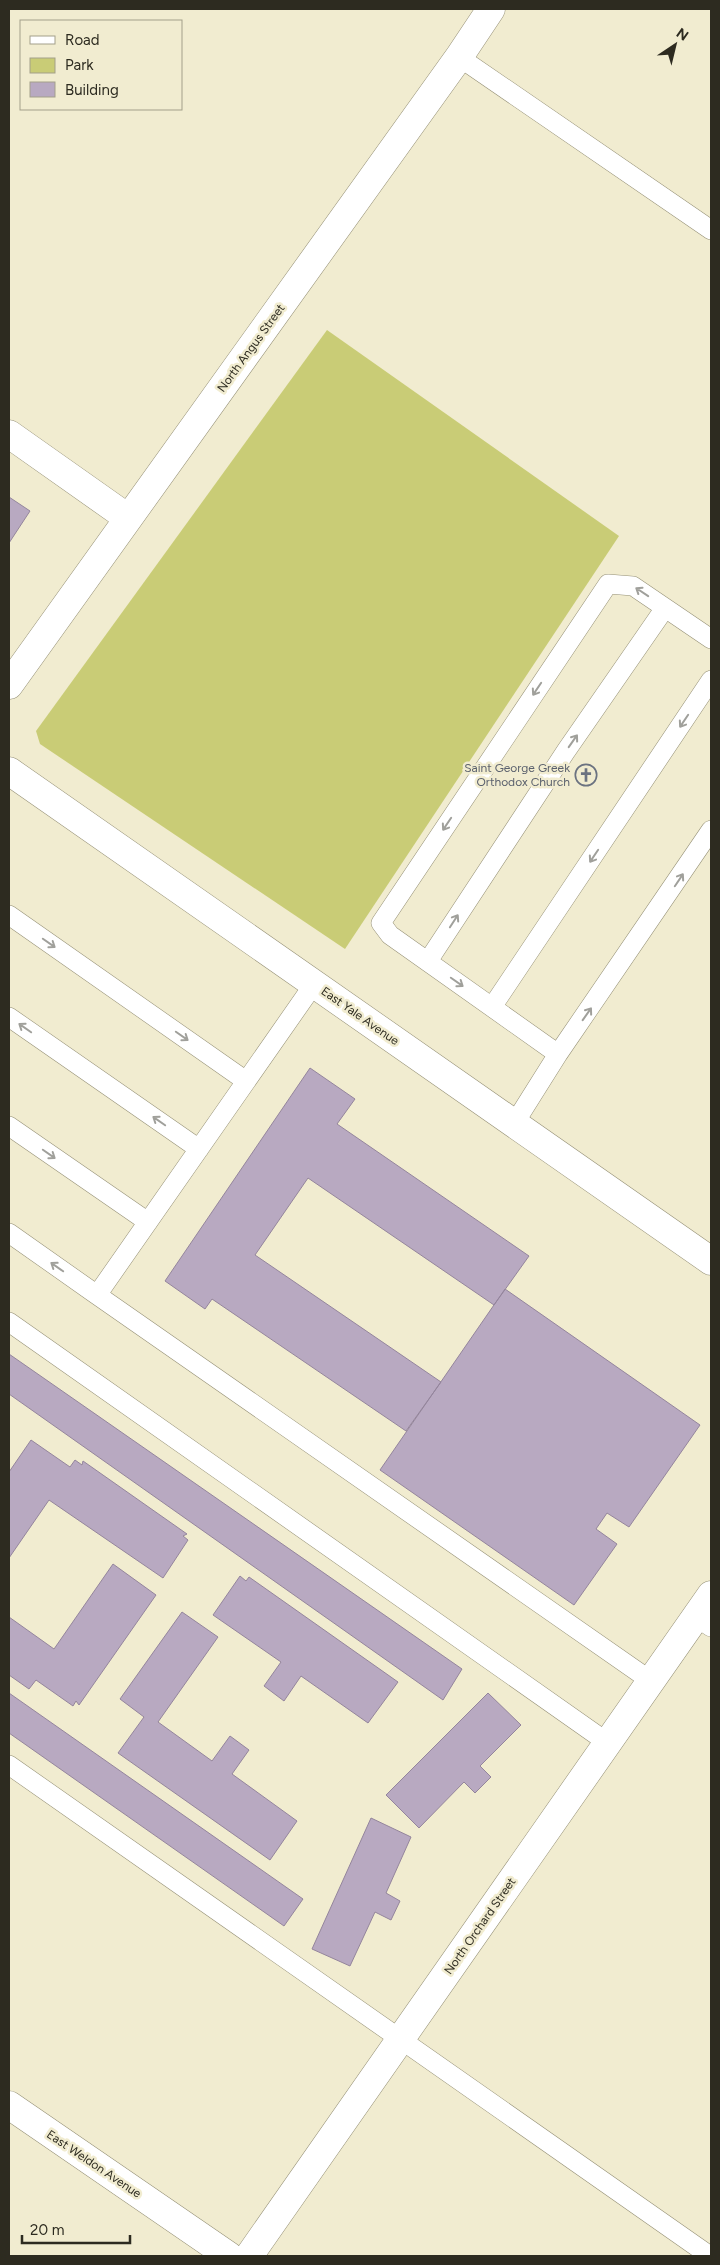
<svg xmlns="http://www.w3.org/2000/svg" width="720" height="2265" font-family="Figtree,sans-serif">
<style>
.green{fill:#c9cc76}
.building{fill:#b8a9c1;stroke:#94859c}
.lines{fill:none;stroke-linecap:round;stroke-linejoin:round}
.service-casing{stroke:#959076;stroke-width:20}
.minor-casing{stroke:#959076;stroke-width:29}
.service{stroke:#fff;stroke-width:19}
.minor{stroke:#fff;stroke-width:28}
.oneway{stroke:#a0a09b}
.labels{text-anchor:middle;stroke-width:5;stroke-linejoin:round;paint-order:stroke}
.street-label{font-size:12px;fill:#2d2b20;stroke:#f1ecd0}
.worship-label{font-size:12px;fill:#5b616d;stroke:#f1ecd0;text-anchor:end}
</style>
<rect width="100%" height="100%" fill="#f1ecd0"/>
<path class="green" d="M327 330 619 536 345 949 40 744 36 731Z"/>
<path class="building" d="M9 497 30 511 9 543Z
M310 1068 355 1099 337 1124 529 1256 494 1305 308 1178 255 1255 441 1382 406 1431 212 1299 205 1309 165 1281Z
M505 1289 700 1425 629 1527 607 1513 596 1529 617 1544 574 1605 380 1470Z
M9 1354 462 1669 443 1700 9 1394Z
M31 1440 70 1467 75 1460 82 1465 83 1461 187 1534 183 1536 188 1540 163 1578 49 1500 9 1558V1472Z
M113 1564 156 1595 79 1705 76 1701 73 1706 36 1680 29 1689 9 1675V1617L54 1649Z
M240 1576 246 1581 249 1577 398 1682 368 1723 301 1676 284 1701 264 1686 281 1662 213 1615Z
M182 1612 218 1637 158 1722 212 1761 230 1736 249 1750 232 1774 297 1821 270 1860 118 1753 144 1717 120 1699Z
M9 1693 303 1899 284 1926 9 1733Z
M488 1693 521 1725 480 1766 491 1777 475 1793 464 1782 419 1828 386 1795Z
M371 1818 411 1837 386 1893 400 1901 391 1920 375 1912 350 1966 312 1949Z"/>
<g class="lines">
<g class="service-casing">
<path id="service" d="M459 57 711 230
M9 915 246 1081
M428 961 566 751 665 608
M314 984 97 1295 651 1681
M492 1007 711 680
M9 1017 199 1149
M558 1054 390 935 381 923 608 584 633 586 711 639
M514 1124 558 1054 711 830
M9 1126 148 1222
M9 1233 97 1295
M9 1322 608 1743
M696 1617 711 1627
M9 1765 710 2256"/>
</g>
<g class="minor-casing">
<path id="minor" d="M9 434 128 518
M9 685 459 57 491 9
M9 771 711 1261
M9 2105 229 2256
M249 2256 711 1595"/>
</g>
<use href="#service" class="service"/>
<use href="#minor" class="minor"/>
</g>
<defs><path id="oneway-shaft" d="M-6 0H5M1.5-3L5.5 0L1.5 3" fill="none" stroke-width="1.6" stroke-linecap="round" stroke-linejoin="round" transform="scale(1.25)"/></defs>
<g class="oneway">
<use href="#oneway-shaft" transform="translate(642 592) rotate(-146)"/>
<use href="#oneway-shaft" transform="translate(537 689) rotate(124)"/>
<use href="#oneway-shaft" transform="translate(684 721) rotate(124)"/>
<use href="#oneway-shaft" transform="translate(573 741) rotate(-55)"/>
<use href="#oneway-shaft" transform="translate(447 824) rotate(124)"/>
<use href="#oneway-shaft" transform="translate(594 856) rotate(124)"/>
<use href="#oneway-shaft" transform="translate(679 880) rotate(-56)"/>
<use href="#oneway-shaft" transform="translate(454 921) rotate(-57)"/>
<use href="#oneway-shaft" transform="translate(49 943) rotate(35)"/>
<use href="#oneway-shaft" transform="translate(457 982) rotate(35)"/>
<use href="#oneway-shaft" transform="translate(587 1014) rotate(-55)"/>
<use href="#oneway-shaft" transform="translate(25 1028) rotate(-145)"/>
<use href="#oneway-shaft" transform="translate(182 1036) rotate(35)"/>
<use href="#oneway-shaft" transform="translate(159 1121) rotate(-145)"/>
<use href="#oneway-shaft" transform="translate(49 1154) rotate(35)"/>
<use href="#oneway-shaft" transform="translate(57 1267) rotate(-145)"/>
</g>
<defs>
<g id="church-ring" transform="scale(1.125)"><circle r="9.5" fill="#f1ecd0" stroke="#6b7280" stroke-width="1.5"/><path d="M-1.2-6h2.4v3.5h3.3v2.4h-3.3V6h-2.4V-.1h-3.3v-2.4h3.3Z" fill="#6b7280"/></g>
</defs>
<g fill-rule="evenodd">
<use href="#church-ring" x="586" y="775"/>
</g>
<g class="labels">
<g class="street-label">
<text transform="translate(251 348) rotate(-54)" y="4">North Angus Street</text>
<text transform="translate(360 1016) rotate(35)" y="4">East Yale Avenue</text>
<text transform="translate(480 1926) rotate(-55)" y="4">North Orchard Street</text>
<text transform="translate(94 2164) rotate(34)" y="4">East Weldon Avenue</text>
</g>
<g class="worship-label">
<text x="570" y="772">Saint George Greek<tspan x="570" dy="14">Orthodox Church</tspan></text>
</g>
</g>
<rect width="720" height="2265" fill="none" stroke="#2d2b20" stroke-width="20"/>
<rect x="20" y="20" width="162" height="90" fill="#f1ecd0" stroke="#a39f8a"/>
<rect x="30" y="36" width="25" height="8" fill="#ffffff" stroke="#a39f8a"/>
<text x="65" y="45" font-size="15" fill="#2d2b20">Road</text>
<rect x="30" y="58" width="25" height="15" fill="#c9cc76" stroke="#a39f8a"/>
<text x="65" y="70" font-size="15" fill="#2d2b20">Park</text>
<rect x="30" y="82" width="25" height="15" fill="#b8a9c1" stroke="#a39f8a"/>
<text x="65" y="95" font-size="15" fill="#2d2b20">Building</text>
<g transform="translate(675 45) rotate(35)" stroke="#f1ecd0" stroke-width="4" paint-order="stroke">
<path d="M0-4L9 19L0 12L-9 19Z" fill="#2d2b20"/>
<text y="-8" font-size="14" font-weight="bold" text-anchor="middle" fill="#2d2b20">N</text>
</g>
<path d="M22 2235v8h108v-8" fill="none" stroke="#2d2b20" stroke-width="2.5"/>
<text x="30" y="2235" font-size="15" fill="#2d2b20" stroke="#f1ecd0" stroke-width="4" paint-order="stroke">20 m</text>
</svg>
